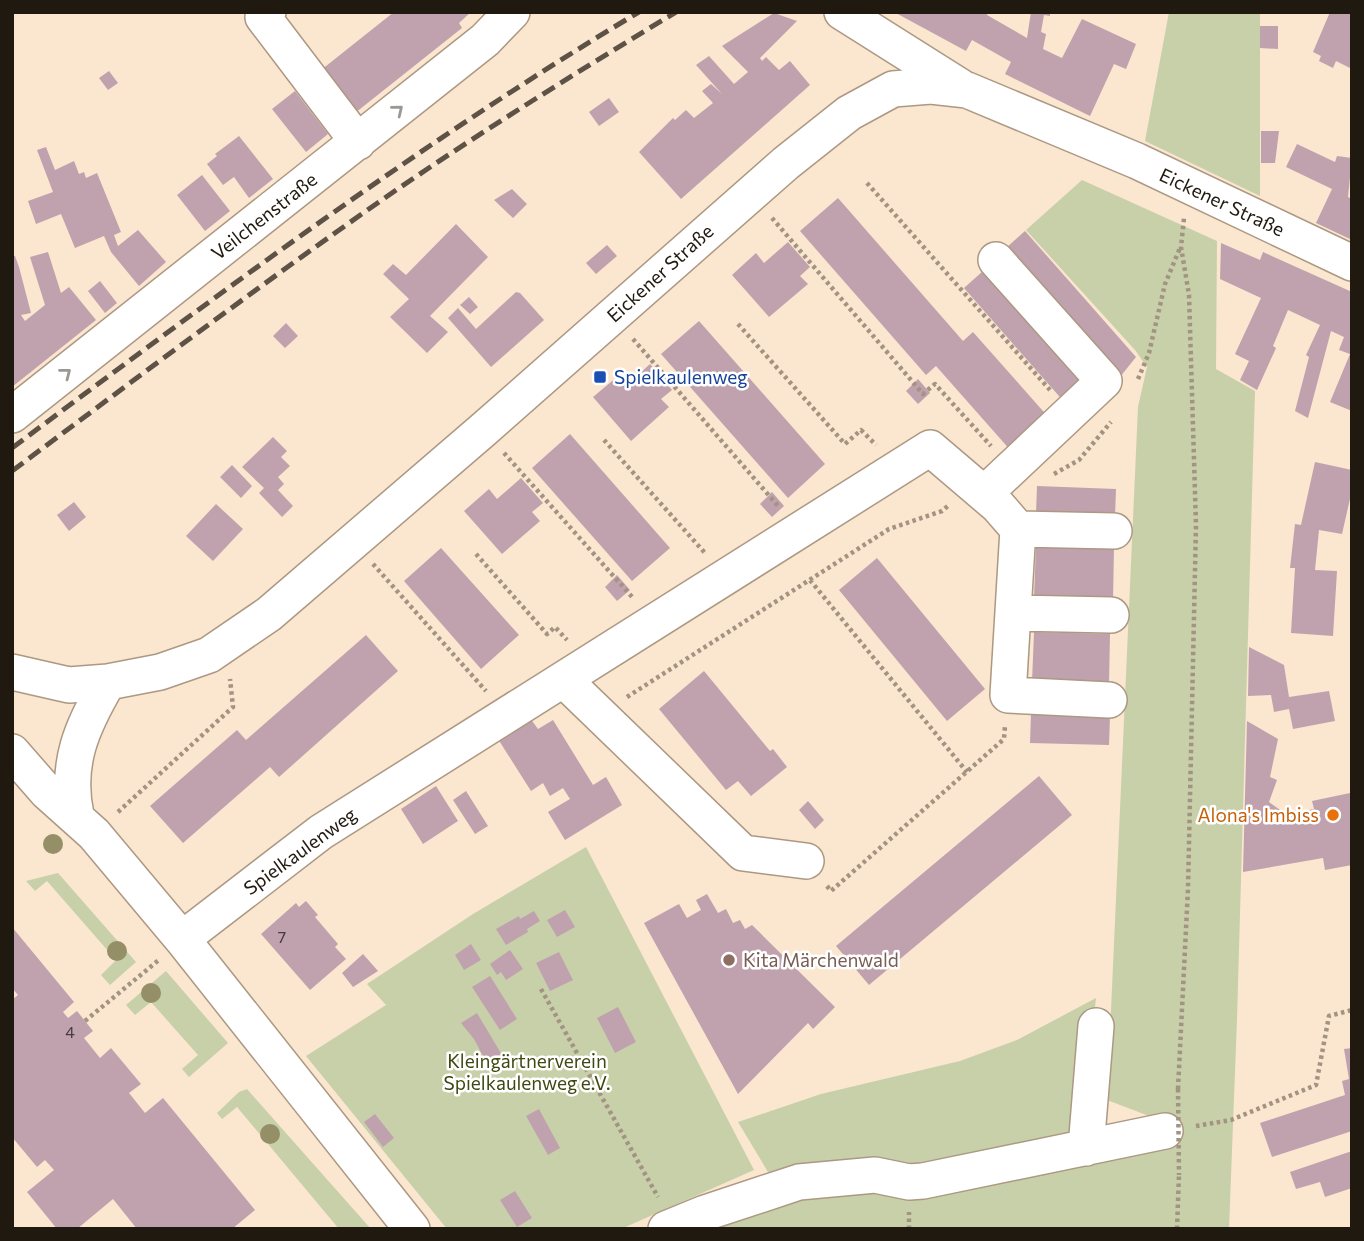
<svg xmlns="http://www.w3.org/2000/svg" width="1364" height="1241" font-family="Commissioner,sans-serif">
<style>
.green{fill:#c7d0a9}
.building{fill:#c0a2af}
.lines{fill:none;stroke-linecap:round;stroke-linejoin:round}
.minor-casing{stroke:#ac9883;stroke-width:38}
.path{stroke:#a29382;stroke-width:4.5;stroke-dasharray:3.5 3.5;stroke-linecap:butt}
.minor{stroke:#fff;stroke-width:35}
.rail{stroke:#5d5245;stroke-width:5;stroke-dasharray:14 7;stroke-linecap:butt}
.path-bridge{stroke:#a29382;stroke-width:4.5;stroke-dasharray:3.5 3.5;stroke-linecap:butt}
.tree{fill:#948f66}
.oneway{stroke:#9b9893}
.transit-dot{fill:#1a4fb4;stroke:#fff;stroke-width:2.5}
.food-dot{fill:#e8710a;stroke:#fff;stroke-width:2.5}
.education-dot{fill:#8d6e63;stroke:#fff;stroke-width:2.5}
.labels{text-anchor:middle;stroke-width:5;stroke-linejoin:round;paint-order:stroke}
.number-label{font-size:16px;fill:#483b38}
.street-label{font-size:19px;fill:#201910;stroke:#fff}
.transit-label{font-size:19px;fill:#164399;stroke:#fff;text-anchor:start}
.food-label{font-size:19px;fill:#c56008;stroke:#fff;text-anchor:end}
.education-label{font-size:19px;fill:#785e54;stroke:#fff;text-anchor:start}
.park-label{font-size:19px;fill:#3f4811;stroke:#fff}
</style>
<rect width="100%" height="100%" fill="#fbe6cf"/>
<path class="green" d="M1169 12H1260V196L1145 141Z
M1082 180 1217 241 1216 369 1255 391 1237 1019 1229 1229H714L743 1215 807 1195 893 1189 897 1198 1155 1143 1157 1128 1149 1116 1107 1100 1138 407 1147 367 1135 350 1026 230Z
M586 847 754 1170 621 1229H447L306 1056 386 1005 367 984 473 914Z
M58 873 136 962 110 985 101 975 116 960 47 881 35 891 26 881Z
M166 971 228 1043 189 1077 182 1069 198 1055 151 1002 135 1015 126 1005Z
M1096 998 1081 1132 922 1167 768 1172 738 1122 821 1094 960 1061 1017 1040Z
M247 1089 371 1229H339L237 1107 222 1119 217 1113 239 1092Z"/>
<path class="building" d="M394 12H471L459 23 462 28 350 117 316 74Z
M894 12H988L987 15 1027 38 1031 12H1050V16L1044 15 1041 32 1046 34 1043 49 1062 58 1082 19 1136 44 1126 69 1114 64 1090 116 1005 74 1011 62 972 40 966 51Z
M1330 12H1352V69L1336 61 1333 68 1319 61 1321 56 1313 52Z
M774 13 797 21 760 58 762 61 766 57 779 70 790 61 810 85 681 199 639 152 673 118 675 120 686 110 694 118 713 103 702 91 711 84 722 94 696 65 709 56 734 84 748 72 722 46Z
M1260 26H1278V49L1260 48Z
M109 71 118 83 108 90 99 78Z
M295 91 328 134 306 152 272 109Z
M609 98 619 112 599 126 589 112Z
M1261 131H1279L1275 163H1261Z
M239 136 273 179 249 198 234 177 223 185 207 164 217 156 215 154Z
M1297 144 1335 162 1337 156 1352 158 1348 197 1352 199V240L1316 223 1332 189 1286 167Z
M46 147 55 170 74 161 79 174 84 172 86 178 97 173 121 232 114 235 118 246 138 230 166 262 139 286 111 252 104 236 75 248 61 214 36 224 28 201 53 192 37 150Z
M202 175 230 211 205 231 177 195Z
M512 189 527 204 513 218 494 200Z
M838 198 963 341 973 332 1050 419 1012 452 936 366 926 375 800 231Z
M456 224 488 257 430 316 448 332 427 353 390 317 409 299 383 274 393 264 406 275Z
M1025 231 1136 357 1120 377 1006 248Z
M788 242 810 267 800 276 808 284 769 317 732 275 756 253 764 263Z
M1221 243 1260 260 1263 252 1352 292V411L1330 402 1350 354 1339 350 1344 337 1331 331 1308 418 1295 411 1309 357 1306 355 1320 325 1288 310 1273 346 1276 348 1257 390 1240 380 1249 361 1235 354 1261 298 1220 279Z
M607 245 617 256 596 274 586 263Z
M48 252 61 293 69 287 96 320 12 387V256H15L19 267 31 313 21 315 25 321 45 305 30 257Z
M983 271 1085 388 1066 404 964 288Z
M100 281 117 303 105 313 88 291Z
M516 292 520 293 544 320 491 367 448 318 458 308 476 329Z
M469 297 478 307 470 314 460 305Z
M699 321 825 464 788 498 661 354Z
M286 323 298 336 285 348 273 336Z
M650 364 672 390 661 399 669 407 631 441 593 397 618 376 626 386Z
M918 379 930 393 918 404 906 391Z
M570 434 670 548 632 581 532 468Z
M273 437 287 451 281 457 290 466 278 477 284 484 278 490 293 506 282 517 259 493 264 488 242 467Z
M1315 462 1352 470V490L1342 534 1319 530 1315 570 1337 571 1333 636 1291 633 1295 568H1290L1295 524 1301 525Z
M232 465 252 486 241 498 220 477Z
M521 478 543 503 532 512 540 521 502 554 464 511 489 489 497 499Z
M1037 486 1116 489 1115 517 1036 514Z
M772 492 784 506 772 517 760 504Z
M74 502 86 517 69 531 57 515Z
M216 504 243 529 213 561 186 536Z
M1036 545 1114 548 1113 600 1034 598Z
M441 548 519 635 481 669 404 581Z
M877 558 985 689 947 721 839 590Z
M617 575 630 590 617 601 605 587Z
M1034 632 1110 634 1109 684 1032 682Z
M366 635 398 671 279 777 270 767 183 843 150 806 237 730 246 740Z
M1249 647 1284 665 1289 697 1329 691 1335 721 1293 729 1289 709 1274 712 1271 695 1248 696Z
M704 671 770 751 773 749 787 767 751 796 738 781 726 790 659 709Z
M1031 713 1110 716 1109 745 1030 743Z
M530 718 538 729 553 720 593 785 606 777 622 805 565 840 548 812 570 799 563 788 550 796 543 783 531 791 498 739Z
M1247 721 1278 739 1270 777 1277 780 1269 802 1287 815 1314 809 1312 801 1350 793 1352 805V865L1325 870 1323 858 1243 872Z
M1039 776 1072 815 869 985 836 946Z
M436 786 458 821 423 844 401 809Z
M466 791 488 826 475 834 453 800Z
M808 801 824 820 815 829 799 810Z
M707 894 718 913 726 909 733 923 740 920 745 929 752 925 835 1007 813 1029 808 1023 738 1094 644 923 679 904 687 918 701 910 696 900Z
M306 901 318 915 315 917 338 944 335 947 346 959 310 990 261 934 296 903 299 907Z
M565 910 575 927 557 937 547 920Z
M534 911 540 921 527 929 528 932 506 945 496 929 519 916 520 919Z
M12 927 74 1002 63 1012 68 1018 77 1011 93 1031 84 1038 100 1058 111 1048 141 1084 129 1093 145 1113 163 1098 255 1210 232 1229H137L113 1199 77 1229H57L27 1192 54 1170 45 1160 37 1167 12 1137V1000L18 995 12 988Z
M471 944 481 960 464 970 455 955Z
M510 950 523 969 506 980 501 972 497 975 490 964Z
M559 952 573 980 550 991 536 963Z
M363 954 378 971 353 987 342 973Z
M490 976 517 1019 500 1030 472 987Z
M618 1007 636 1042 615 1053 597 1018Z
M477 1013 508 1065 493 1075 474 1039 461 1023Z
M1352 1048V1131L1272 1157 1260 1123 1345 1095 1342 1081 1349 1079 1344 1049Z
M539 1109 560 1148 548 1155 526 1116Z
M375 1114 394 1138 383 1147 364 1122Z
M1352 1151V1188L1325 1197 1320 1182 1296 1189 1290 1172Z
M515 1191 532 1218 517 1227 500 1200Z"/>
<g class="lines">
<g class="minor-casing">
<path id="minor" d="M268 12 263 17 358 142
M842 12 961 87
M12 415 485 40 512 12
M984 494 1104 381 996 260
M1018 529 1114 531
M1013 613 1111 615
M12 672 69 685 108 682 160 672 209 655 269 614 483 430 786 163 849 113 893 89 931 86 967 90 1137 161 1352 263
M564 680 743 853 806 861
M12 752 47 792 94 834 182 939 412 1229
M76 815C65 764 82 726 108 682
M182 939 321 832 930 448 998 506 1018 529 1008 695 1109 700
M1086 1148 1096 1026
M666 1229 705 1213 799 1182 875 1175 909 1182 923 1181 1165 1131"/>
</g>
<path class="path" d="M867 183 1050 390
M772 218 923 394 935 384 991 446
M738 324 845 444 861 430 876 445
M633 339 779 507
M1138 379 1149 353 1165 284 1180 248
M604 440 705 553
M504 453 633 598
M1054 474 1079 460 1111 422
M476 554 547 634 555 627 567 640
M373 564 486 691
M810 580 967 772
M627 697 889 529 942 511 949 505
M118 812 233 707 230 679
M827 886 831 891 1004 739 1005 726
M541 989 658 1197
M85 1021 160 959
M1178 1089 1188 889 1196 525 1189 295 1181 247 1184 218
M1196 1126 1231 1120 1316 1085 1329 1016 1352 1010
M909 1229V1212
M1177 1229 1179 1175"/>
<use href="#minor" class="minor"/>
<path class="rail" d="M12 448C216 296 420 143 639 12
M12 471C137 378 261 284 389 195 482 131 579 71 676 12"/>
<path class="path-bridge" d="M1178 1089 1179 1175"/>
</g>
<g class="tree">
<circle cx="53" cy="844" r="10"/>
<circle cx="117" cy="951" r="10"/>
<circle cx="151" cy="993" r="10"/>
<circle cx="270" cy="1134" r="10"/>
</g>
<defs><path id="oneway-chevron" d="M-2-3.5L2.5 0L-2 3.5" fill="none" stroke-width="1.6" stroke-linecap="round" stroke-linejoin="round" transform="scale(1.75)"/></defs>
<g class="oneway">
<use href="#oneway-chevron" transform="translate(398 110) rotate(-39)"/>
<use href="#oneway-chevron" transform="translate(66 373) rotate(-38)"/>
</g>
<rect class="transit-dot" x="593" y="370" width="14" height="14" rx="3.5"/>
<circle class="food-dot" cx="1333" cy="815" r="7"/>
<circle class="education-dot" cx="729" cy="960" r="7"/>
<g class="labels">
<g class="number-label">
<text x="282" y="943">7</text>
<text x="70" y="1038">4</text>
</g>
<g class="street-label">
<text transform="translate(1222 202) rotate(25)" y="7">Eickener Straße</text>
<text transform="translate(264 216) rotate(-38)" y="7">Veilchenstraße</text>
<text transform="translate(660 273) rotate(-42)" y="7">Eickener Straße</text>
<text transform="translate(300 851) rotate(-36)" y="7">Spielkaulenweg</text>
</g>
<g class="transit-label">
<text x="614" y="384">Spielkaulenweg</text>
</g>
<g class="food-label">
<text x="1319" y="822">Alona's Imbiss</text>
</g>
<g class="education-label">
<text x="743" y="967">Kita Märchenwald</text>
</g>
<g class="park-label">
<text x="527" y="1068">Kleingärtnerverein<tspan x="527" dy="22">Spielkaulenweg e.V.</tspan></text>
</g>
</g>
<rect width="1364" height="1241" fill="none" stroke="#201910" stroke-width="28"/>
</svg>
